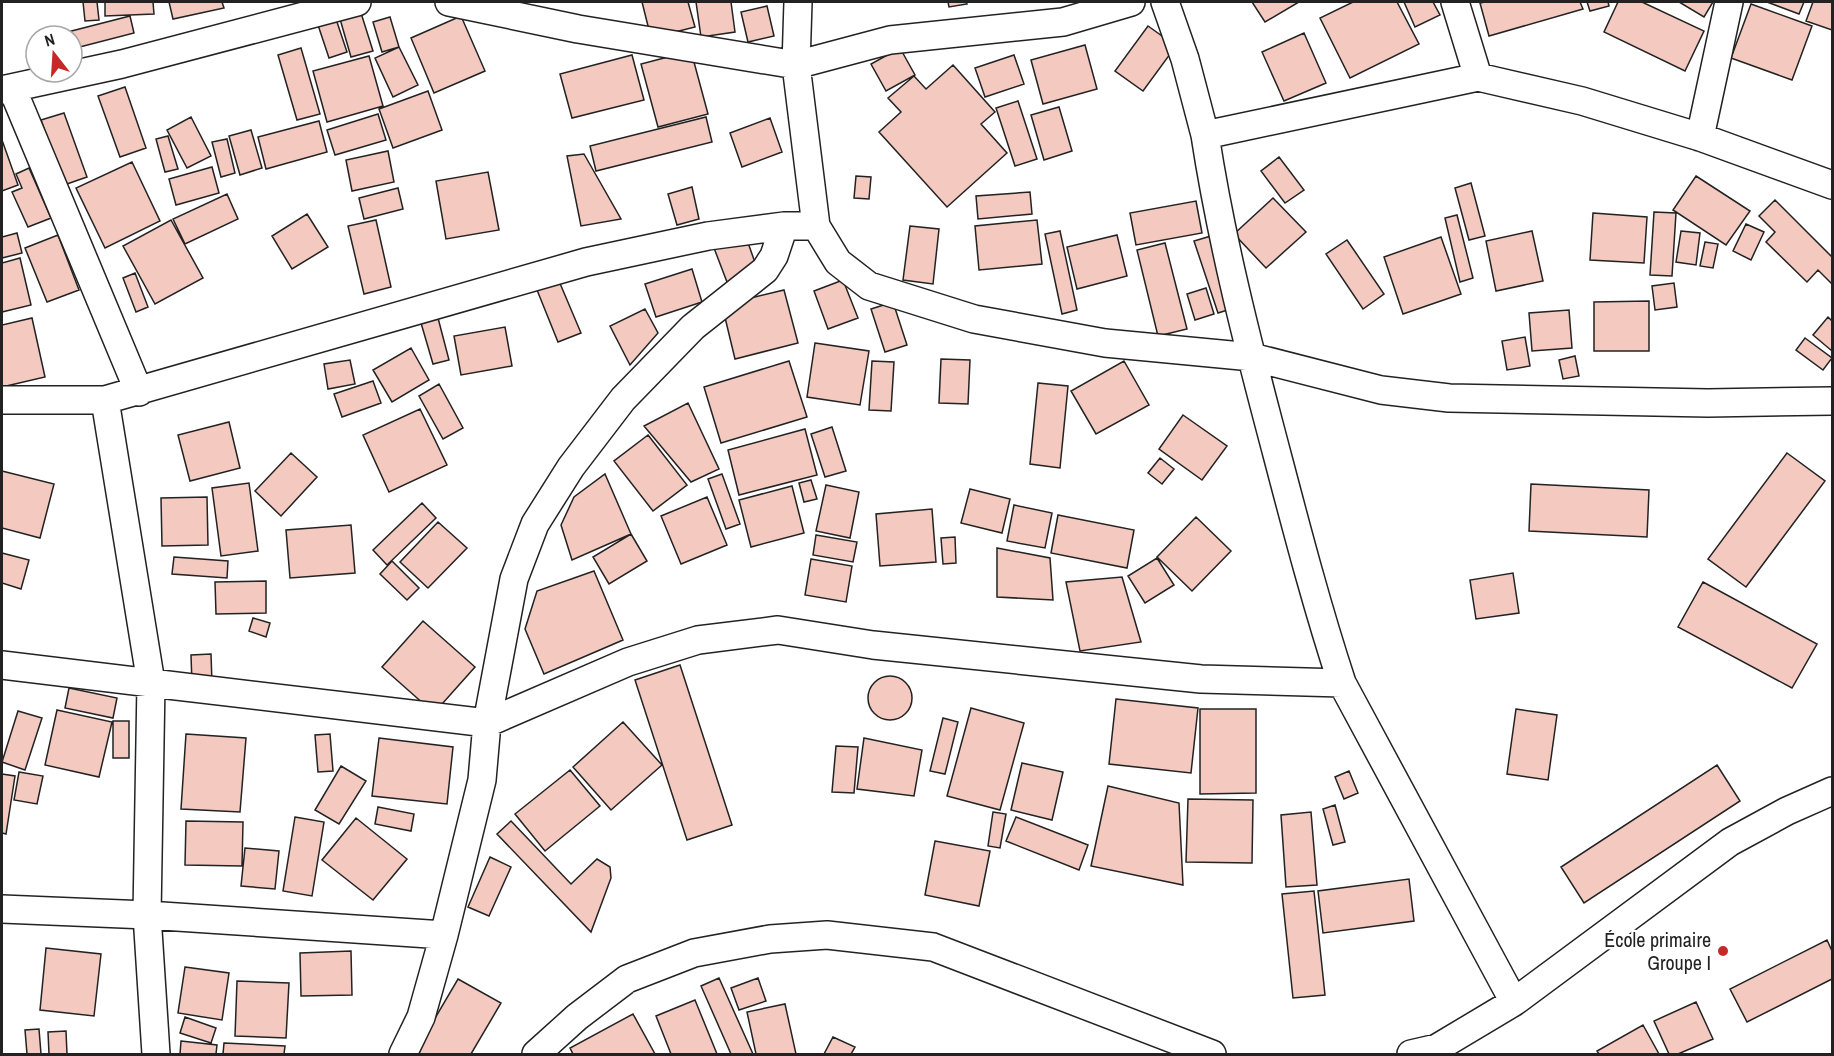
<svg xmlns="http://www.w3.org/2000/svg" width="1834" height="1056" font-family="'Archivo Narrow',sans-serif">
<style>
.building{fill:#f3c9c0;stroke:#222;stroke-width:1.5}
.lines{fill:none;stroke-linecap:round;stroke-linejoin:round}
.street-casing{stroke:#222;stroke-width:30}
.street{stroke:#fff;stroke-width:27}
.poi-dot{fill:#c62828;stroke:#fff;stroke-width:2}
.labels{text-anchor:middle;stroke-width:4.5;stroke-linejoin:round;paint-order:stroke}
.poi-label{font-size:20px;fill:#222;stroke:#fff;text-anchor:end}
</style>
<rect width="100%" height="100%" fill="#fff"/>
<path class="building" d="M83 2H97L99 20 85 21Z
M105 2H153L154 14 105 16Z
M169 2H222L224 8 173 19Z
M642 2H688L695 27 651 38Z
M696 2H731L735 32 701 37Z
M948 2H966L967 4 949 7Z
M1252 2H1299L1265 22Z
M1353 2H1397L1419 44 1350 78 1320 18Z
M1404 2H1433L1440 15 1415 27Z
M1485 2H1580L1583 9 1489 36 1480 3Z
M1587 2H1608L1609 6 1590 11Z
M1618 2H1642L1704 31 1685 71 1604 32Z
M1679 2H1713L1704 17Z
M1767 2H1804L1799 14Z
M1813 2H1832V30L1806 21Z
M1751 4 1812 26 1792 80 1731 58Z
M767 6 774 36 748 42 741 12Z
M361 13 373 51 351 57 340 19Z
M130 16 134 33 72 49V36H52Z
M335 16 347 52 329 58 317 22Z
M461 16 485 71 434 93 411 38Z
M390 17 399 47 382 52 373 22Z
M1148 26 1176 46 1143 91 1115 71Z
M1304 33 1326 83 1284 101 1262 52Z
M1085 45 1097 89 1043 104 1031 60Z
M399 47 418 85 393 97 375 58Z
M301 48 320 114 297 120 278 55Z
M900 48 915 75 886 91 871 64Z
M691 51 708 114 658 127 641 64Z
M632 55 644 100 572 118 560 74Z
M1014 55 1024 84 985 97 975 68Z
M369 56 383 106 327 122 313 71Z
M953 65 995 112 981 124 1007 153 947 207 879 132 901 112 888 98 914 76 926 89Z
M125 87 146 148 120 157 98 96Z
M428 91 442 130 393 148 379 109Z
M1018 101 1037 159 1015 166 996 108Z
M1059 107 1072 151 1044 160 1031 115Z
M64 113 87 177 64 185 41 120Z
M378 114 386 140 335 155 327 130Z
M191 117 211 156 187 168 167 130Z
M706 117 712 142 596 171 590 146Z
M770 118 782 152 742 167 730 133Z
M319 121 327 152 266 169 258 137Z
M251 130 262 168 240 175 229 136Z
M168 136 178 169 165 172 156 139Z
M227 139 235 173 221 177 212 142Z
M2 140 18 185 2 191Z
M388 151 394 182 352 191 346 160Z
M584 154 621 219 581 226 567 156Z
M1279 157 1304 190 1285 203 1261 171Z
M132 162 160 221 105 248 76 188Z
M212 167 219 193 176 205 169 179Z
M29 168 51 218 28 227 12 192 22 188 16 174Z
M488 172 499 230 446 239 436 181Z
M856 176 871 177 869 199 854 198Z
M1696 176 1750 211 1726 245 1673 210Z
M1471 183 1485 236 1469 240 1455 188Z
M692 187 699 219 677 225 668 194Z
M398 188 403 209 364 219 359 198Z
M1030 192 1032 214 978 219 976 196Z
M227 194 238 219 185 244 173 219Z
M1273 198 1306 232 1266 268 1234 234Z
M1775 200 1832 257V284L1818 270 1807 282 1766 242 1775 232 1759 216Z
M1196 201 1202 233 1136 245 1130 213Z
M1654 212 1676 213 1672 276 1650 275Z
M1593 213 1647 217 1644 263 1590 260Z
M307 214 328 247 292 269 272 236Z
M1457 215 1473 278 1460 282 1445 218Z
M171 220 203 278 155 304 123 246Z
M376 220 391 287 364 294 348 226Z
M1037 220 1042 264 979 270 975 226Z
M1746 224 1764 232 1751 260 1733 251Z
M910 226 939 229 933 284 903 280Z
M1060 231 1077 310 1062 314 1045 234Z
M1532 231 1543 281 1496 291 1486 241Z
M1681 231 1700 233 1696 265 1676 262Z
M17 233 22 253 2 258V237Z
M58 235 79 290 47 302 25 248Z
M1117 235 1127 276 1077 289 1067 247Z
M1211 236 1234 308 1218 313 1194 241Z
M746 237 758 271 727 282 714 248Z
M1441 237 1461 294 1403 314 1384 257Z
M1347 240 1384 294 1363 309 1326 254Z
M1705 242 1718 244 1713 268 1700 266Z
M1165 243 1187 329 1158 336 1137 250Z
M20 258 31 305 2 312V263Z
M692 269 702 302 656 317 645 284Z
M135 273 148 307 136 312 123 278Z
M843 280 858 318 828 329 814 291Z
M559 281 581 333 558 342 537 290Z
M1674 283 1677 307 1655 310 1652 286Z
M1206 288 1214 314 1195 320 1187 294Z
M784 290 798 343 735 359 722 305Z
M1649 301V351H1594V302Z
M893 302 907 345 885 352 871 309Z
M645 309 658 333 630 365 610 326Z
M1569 310 1572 348 1532 351 1529 313Z
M1828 317 1832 321V351L1813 335Z
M32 318 45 377 2 387V325Z
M438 318 449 360 433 364 421 323Z
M505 327 512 366 461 375 454 336Z
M1525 337 1530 366 1507 370 1502 341Z
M1805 338 1832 358 1823 370 1796 350Z
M815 343 869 351 860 405 807 397Z
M411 348 429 380 392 402 373 370Z
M1575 356 1579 376 1563 379 1559 360Z
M941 359 970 360 968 404 939 403Z
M350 360 355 384 328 389 324 364Z
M789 361 807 417 721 443 704 387Z
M872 361 894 362 891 411 869 410Z
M1124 361 1149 405 1096 434 1071 391Z
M373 381 381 403 342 417 334 394Z
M1038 383 1068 386 1060 468 1030 464Z
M439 384 463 428 443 439 419 396Z
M688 403 719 469 691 482 644 426Z
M420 409 447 465 389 492 363 435Z
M1183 415 1227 446 1202 480 1159 449Z
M229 422 240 468 190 481 178 435Z
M832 427 846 471 825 477 811 434Z
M805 429 817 475 739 495 728 450Z
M648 435 687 485 653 511 614 461Z
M291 453 317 477 281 516 255 491Z
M1787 453 1825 481 1746 587 1708 559Z
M1160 458 1174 469 1162 484 1148 473Z
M2 471 54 484 40 538 2 528Z
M605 474 631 534 572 560 561 525 574 497Z
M722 474 740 524 726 529 708 479Z
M811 480 817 499 804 502 799 483Z
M249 483 258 551 221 556 212 488Z
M1531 484 1649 490 1647 537 1529 531Z
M826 485 859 492 850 538 816 531Z
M792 486 804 533 751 547 739 500Z
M970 489 1010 499 1002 533 961 523Z
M207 497 208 545 162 546 161 498Z
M707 497 727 545 681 564 661 516Z
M422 503 436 518 387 565 373 550Z
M1014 505 1052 513 1045 548 1007 541Z
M932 509 936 562 880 566 876 514Z
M1058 515 1134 530 1127 568 1051 553Z
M1196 517 1231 551 1192 591 1157 557Z
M438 522 467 548 428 588 400 562Z
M351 525 355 573 290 578 286 530Z
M631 534 647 561 609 584 593 557Z
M816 535 857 542 853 562 813 555Z
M955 537 956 563 943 564 941 538Z
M997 548 1050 558 1053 600 997 597Z
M2 553 29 560 21 589 2 583Z
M174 557 228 561 227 578 172 574Z
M1157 558 1174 585 1145 603 1128 576Z
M811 559 852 566 846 602 805 595Z
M392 561 419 588 407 600 380 574Z
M594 571 623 640 544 674 525 629 537 591Z
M1513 573 1519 613 1476 619 1470 580Z
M1122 577 1141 642 1080 651 1066 582Z
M266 581V613L216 614 215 582Z
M1703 582 1817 644 1792 688 1678 627Z
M253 618 270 623 266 637 249 631Z
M423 621 475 667 434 713 382 667Z
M211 654 212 683 192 684 191 655Z
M680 665 732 825 687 840 635 680Z
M868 698a22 22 0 1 1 44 0a22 22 0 1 1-44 0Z
M69 688 117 698 113 718 65 708Z
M1116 699 1198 708 1191 773 1109 764Z
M971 708 1024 723 1000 810 947 796Z
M1200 709H1256V793L1200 794Z
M1516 709 1557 715 1548 780 1507 774Z
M57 710 112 722 99 777 45 765Z
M18 711 42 718 25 770 2 762Z
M943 718 958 722 945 774 930 771Z
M113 721H129V758H113Z
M623 722 662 765 611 810 573 767Z
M186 734 246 738 240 812 181 809Z
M330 734 333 771 318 772 315 735Z
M379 738 453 747 447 804 372 796Z
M864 738 922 750 914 796 857 789Z
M836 746 858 747 854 793 832 792Z
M1022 763 1063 772 1052 820 1011 810Z
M1717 765 1740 801 1584 903 1561 867Z
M341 766 366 781 339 824 315 810Z
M570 770 600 806 545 851 515 814Z
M1349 771 1358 793 1344 799 1335 777Z
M19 772 43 776 37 804 14 800Z
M2 774 15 776 6 834 2 833Z
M1108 786 1179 803 1183 885 1091 866Z
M1188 799 1253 800 1252 863 1186 862Z
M1335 805 1345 842 1333 845 1323 809Z
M378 807 414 814 411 831 375 824Z
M993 812 1006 814 1000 848 988 846Z
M1311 812 1317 885 1286 887 1281 815Z
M295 817 324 822 312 896 283 891Z
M1016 817 1088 845 1079 870 1006 841Z
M356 818 407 859 373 900 322 860Z
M186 821 243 822 242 866 185 865Z
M511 821 571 884 597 859 610 867 611 878 591 932 497 834Z
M935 841 990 851 979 906 925 895Z
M245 848 279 851 275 889 241 886Z
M490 857 511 867 489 916 468 907Z
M1409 879 1414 921 1323 933 1318 891Z
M1314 891 1325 995 1293 998 1282 894Z
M1827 940 1832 951V979L1747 1022 1730 989Z
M46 948 101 954 94 1016 40 1010Z
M351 951 352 995 301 996 300 953Z
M185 967 229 973 222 1020 178 1013Z
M719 978 753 1054H731L701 986Z
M758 978 766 1001 739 1010 731 988Z
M458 979 501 1003 471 1054H414Z
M237 981 289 983 286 1038 235 1036Z
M695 1000 717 1054H671L656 1016Z
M1696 1002 1713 1039 1678 1054H1669L1654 1021Z
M785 1004 796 1054H756L747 1012Z
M633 1014 655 1054H573L570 1048Z
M185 1017 216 1028 211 1043 180 1033Z
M1643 1025 1659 1054H1599L1597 1051Z
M39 1029 41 1054H27L25 1030Z
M66 1031 67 1054H49L48 1032Z
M833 1037 855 1047 851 1054H824Z
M181 1041 217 1045 216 1054H180Z
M224 1043 285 1046 284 1054H223Z"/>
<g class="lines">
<g class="street-casing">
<path id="street" d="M449 2 578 29 796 65 890 40 1063 22 1131 2
M798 2 796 65 816 226 838 262 869 286 974 319 1105 343 1252 357 1381 390 1449 398 1708 403 1832 401
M1165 2 1185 59 1205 135
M1455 2 1478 77
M12 88 139 392
M2 90 122 64 357 2
M1700 137 1729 2
M2 400H105
M2 665 151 683 105 400 586 262 708 236 784 226H816
M1342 683 1514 1002 1437 1048 1411 1054
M2 909 147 915 156 1054
M444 935 147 915 151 683 487 723 628 662 698 640 778 630 873 645 1201 679 1342 683C1314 598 1292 511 1269 424 1244 329 1220 233 1205 135L1478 77 1582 101 1700 137 1832 185
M1514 1002 1730 842 1787 811 1832 791
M403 1054 421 1017 444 935 482 780 487 723 514 579 535 524 571 467 623 399 693 327 765 270 774 256 784 226
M536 1054 577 1017 627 979 694 953 770 939 827 935 933 947 1212 1054"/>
</g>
<use href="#street" class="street"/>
</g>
<circle class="poi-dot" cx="1723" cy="951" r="6"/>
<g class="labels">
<g class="poi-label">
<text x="1711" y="947">École primaire<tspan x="1711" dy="23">Groupe I</tspan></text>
</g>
</g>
<rect width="1834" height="1056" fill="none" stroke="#222222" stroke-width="6"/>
<g transform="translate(54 54) rotate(343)"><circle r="28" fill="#ffffff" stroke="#a7a7a7" stroke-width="1.5"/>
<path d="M0-4.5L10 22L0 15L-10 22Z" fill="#c62828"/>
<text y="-9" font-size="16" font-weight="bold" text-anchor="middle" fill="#222222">N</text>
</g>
</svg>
